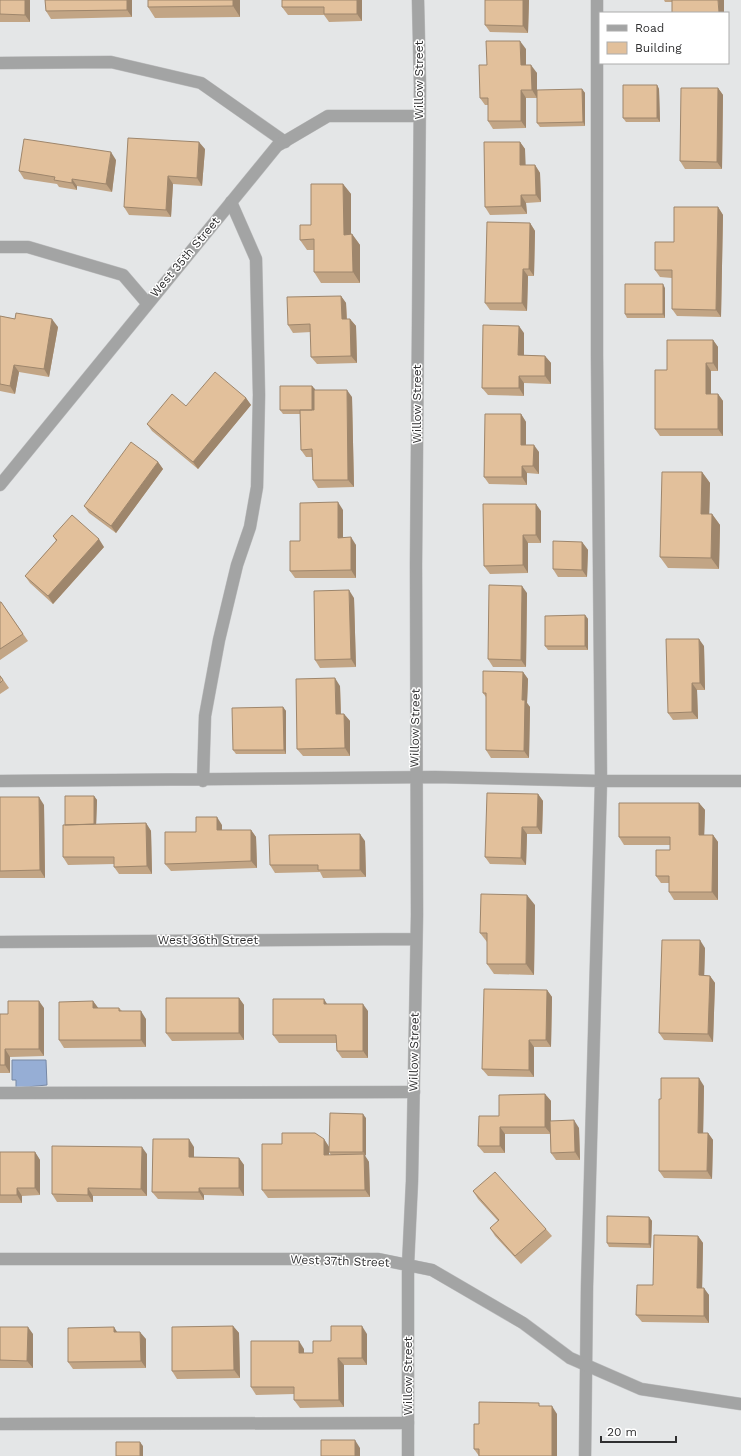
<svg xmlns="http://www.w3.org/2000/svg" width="741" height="1456" font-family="'Work Sans',sans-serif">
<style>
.water{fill:#96aed5;stroke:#7788a4}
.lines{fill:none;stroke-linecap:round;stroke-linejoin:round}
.lane-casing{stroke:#c0c1c2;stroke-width:13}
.street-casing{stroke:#c0c1c2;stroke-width:13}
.lane{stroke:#a3a4a4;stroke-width:12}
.street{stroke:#a3a4a4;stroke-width:12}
.wall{fill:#c2a585}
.shaded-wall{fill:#9e866c}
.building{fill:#e2c09b;stroke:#9e866c}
.labels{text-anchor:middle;stroke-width:3;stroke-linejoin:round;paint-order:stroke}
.street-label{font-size:12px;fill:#2f2f30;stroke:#fff}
</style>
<rect width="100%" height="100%" fill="#e4e6e7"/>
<path class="water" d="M12 1060H46L47 1085 16 1088V1080H12Z"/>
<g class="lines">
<g class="lane-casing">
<path id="lane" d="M0 63 111 62 201 83 285 142
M0 781 435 777 601 781H741
M203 781 205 716 219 640 237 565 250 527 257 487 259 395 256 259 231 202
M0 1093 414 1092
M0 1424 408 1423
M585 1456 587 1287 601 781 597 355V0"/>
</g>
<g class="street-casing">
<path id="street" d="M0 247H28L123 275 147 303
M0 485 277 146 328 116H419
M0 942 416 939
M0 1259H378L432 1270 523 1323 570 1358 641 1389 741 1404
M408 1456V1265L412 1181 417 915 416 565 420 86 418 0"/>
</g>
<use href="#lane" class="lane"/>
<use href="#street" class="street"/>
</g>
<path class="wall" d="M0 0H30V22H0Z
M45 0H132V17L51 19 46 11Z
M148 0H240V17L155 18 148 7Z
M362 0V21L329 22 324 15H288L282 7Z
M485 0H529L528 33 490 32 485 25Z
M664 0H724L672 2H665Z
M526 49V65L537 73V97L582 89 585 93V126L540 127 537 123V98H526V128L493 129 488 121V105H485L480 98 487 65Z
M657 85 659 89 660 122H626L623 118Z
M718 88 723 95 722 169H685L680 161Z
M520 142 525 149V165H535L540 173 541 202 526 203 527 214 490 215 485 207Z
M205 149 202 186 173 184 171 217 129 215 124 207Z
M116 160 112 192 77 186V190L59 187 57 184 24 179 19 171Z
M343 184 351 194V234H352L360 245V283H321L314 272V250H307L300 240Z
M718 207 723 215 721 317 677 316 672 309V278L660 277 655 270 674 242Z
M530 223 535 231 534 276H528L527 311 490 310 485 303Z
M665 288V318H627L625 314Z
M341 296 346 303 347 319H350L356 326 357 363 317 364 311 357V332L293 333 288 325Z
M0 316 58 327 49 377 19 372 15 394 0 391Z
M524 333V355L545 356 551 363V384L524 383V396L488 395 482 388Z
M713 340 718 347V371H711V394H718L723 401V436H660L655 429 667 370Z
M312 386 315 390 352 397 354 487 318 488 313 480 312 457H306L301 450 300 414H283L280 410Z
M246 398 251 405 198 469 152 431 147 424 186 406Z
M521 414 526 422V445L539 452V474L527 473V485L489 484 484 477Z
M158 462 163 469 116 533 89 513 84 506Z
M702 472 710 483 709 514H712L720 525 719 569 668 568 660 557Z
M343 510V537L356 545V578H295L290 571 300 541Z
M541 511V543H528V573L490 574 484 566Z
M53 536 104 547 53 604 30 583 25 576 56 541Z
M582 542 588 550 587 577H558L553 569Z
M527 593 526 667H493L488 659Z
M354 598 356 667 320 668 315 660Z
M0 602H1L28 641 0 660Z
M585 615 588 619V650H548L545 646Z
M704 646 705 690H697L698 719 673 720 668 713Z
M523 672 528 679 527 703 530 707 529 758H491L486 750V697L483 693Z
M0 675 9 688 0 694Z
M340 686 341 714H344L350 721V756H303L297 749Z
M283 707 286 711V754H236L233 750Z
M538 794 543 801 542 834H527L526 865 490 864 485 857Z
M94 796 97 800 96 824 146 823 151 831 152 874H119L114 867V864L68 865 63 857 65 825Z
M0 797 44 805 45 878H0Z
M699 803 705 810 704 835H713L718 842V900H674L669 892V883H661L656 876 670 850V845H624L619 837Z
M222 825V830H251L256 837 257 868 171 871 165 864 196 832Z
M365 841 366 877 323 878 320 872 275 873 270 865Z
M535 905 534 975 494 974 487 964V942L480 933Z
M705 948 704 975 710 976 715 983 713 1042 664 1040 659 1033Z
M547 990 552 997 551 1047H534V1077L488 1076 482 1069Z
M239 998 244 1005V1040L172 1041 166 1033Z
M93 1001 98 1008H119L122 1011 146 1019V1047L64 1048 59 1040Z
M327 1004 368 1011V1058H342L337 1051 336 1043H279L273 1035Z
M44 1008V1056L10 1057V1073H0V1014H8Z
M704 1086 703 1133H708L713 1140 712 1179 664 1178 659 1171 661 1099Z
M545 1094 551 1101V1121L579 1128 580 1160H556L551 1153 550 1134H505V1153H484L478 1146 499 1116Z
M366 1118 365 1156 369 1162 370 1197 268 1198 262 1190 282 1144 324 1139 329 1147V1155H331L329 1152Z
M194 1147V1157L239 1158 244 1165V1196L204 1195V1200L158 1199 152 1192Z
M0 1152H35L40 1160V1195L22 1196V1203H0Z
M147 1154V1196H93V1202H57L52 1194Z
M473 1191 546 1229 552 1236 521 1264 495 1236 490 1228 498 1221 478 1199Z
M649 1217 652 1221 651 1248 609 1247 607 1243Z
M698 1236 703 1243 702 1288 709 1295V1323L642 1322 636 1315 653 1285Z
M233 1326 239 1333 240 1378 177 1379 172 1371Z
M0 1327 33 1334V1368H0Z
M117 1332 146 1339V1368L73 1369 68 1362Z
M367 1334V1365H344V1407L300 1408 294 1400V1394L256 1395 251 1387 304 1349V1353H313L331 1341Z
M541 1406 557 1414V1456H479L474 1449 479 1424Z"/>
<path class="shaded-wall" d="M25 0H30V22L25 15Z
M127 0H132V17L127 10Z
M233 0H240V17L233 6Z
M357 0H362V21L357 14Z
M523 0H529L528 33 523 26Z
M718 0H724V13H719Z
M520 41 526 49V73L521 65Z
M531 65 537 73V98L532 90Z
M657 85 659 89 660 122 657 118Z
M718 88 723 95 722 169 717 162Z
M582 89 585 93V126L583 122Z
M521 90 526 98V128L521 121Z
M199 142 205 149 202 186 197 178Z
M520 142 525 149 526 173 520 165Z
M111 152 116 160 112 192 106 184Z
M535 165 540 173 541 202 536 195Z
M168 176 173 184 171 217 166 210Z
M72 179 77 186V190L72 183Z
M343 184 351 194V245L344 235Z
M521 195 526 203 527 214 521 206Z
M718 207 723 215 721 317 716 310Z
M530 223 535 231 534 276 529 269Z
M352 234 360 245V283L353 272Z
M523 269 528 276 527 311 522 303Z
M663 284 665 288V318L663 314Z
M341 296 346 303 347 327 342 319Z
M52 319 58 327 49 377 44 369Z
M350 319 356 326 357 363 351 356Z
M519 326 524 333V363L518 355Z
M713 340 718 347V371L713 363Z
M545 356 551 363V384L545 376Z
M706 363 711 371V401L706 394Z
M14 365 19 372 15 394 10 386Z
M519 376 524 383V396L519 388Z
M312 386 315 389V413L312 410Z
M347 390 352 397 354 487 348 480Z
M718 394 723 401V436L718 429Z
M246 398 251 405 198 469 193 462Z
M521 414 526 422V452L521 445Z
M534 445 539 452V474L533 466Z
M158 462 163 469 116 533 111 526Z
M522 466 527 473V485L522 477Z
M702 472 710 483 709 524 701 514Z
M338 502 343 510V545L338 538Z
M536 504 541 511V543L536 535Z
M712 514 720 525 719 569 711 558Z
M523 535 528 543V573L523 565Z
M351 537 356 545V578L351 570Z
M99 539 104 547 53 604 48 596Z
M582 542 588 550 587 577 582 570Z
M522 586 527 593 526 667 521 660Z
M349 590 354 598 356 667 351 659Z
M585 615 588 619V650L585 646Z
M699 639 704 646 705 690 700 683Z
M523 672 528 679 527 703 530 707 529 758 524 751 522 700Z
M335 678 340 686 341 721 336 714Z
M692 683 697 690 698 719 692 712Z
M283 707 286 711V754L284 750Z
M344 714 350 721V756L345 748Z
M538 794 543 801 542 834 537 827Z
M94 796 97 800 96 829 94 825Z
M39 797 44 805 45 878 40 870Z
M699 803 705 810 704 842 699 835Z
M217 817 222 825V838L217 830Z
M146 823 151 831 152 874 147 866Z
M522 827 527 834 526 865 521 858Z
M251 830 256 837 257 868 251 861Z
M360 834 365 841 366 877 360 870Z
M713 835 718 842V900L712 892Z
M527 895 535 905 534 975 526 964Z
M700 940 705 948 704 983 699 975Z
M710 976 715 983 713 1042 708 1034Z
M547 990 552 997 551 1047 546 1040Z
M239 998 244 1005V1040L239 1033Z
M324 999 329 1007 324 1004Z
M39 1001 44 1008V1056L39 1049Z
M93 1001 99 1009 93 1008Z
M363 1004 368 1011V1058L363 1051Z
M141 1011 146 1019V1047L141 1040Z
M529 1040 534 1047V1077L529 1070Z
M5 1049 10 1057V1073L5 1065Z
M699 1078 704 1086 703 1140 698 1133Z
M545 1094 551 1101V1134L545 1127Z
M363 1114 366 1118V1156L363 1152Z
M574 1120 579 1128 580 1160 575 1152Z
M500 1127 505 1134V1153L500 1146Z
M708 1133 713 1140 712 1179 707 1171Z
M189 1139 194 1147V1165L189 1157Z
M324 1139 329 1147V1162L324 1155Z
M142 1147 147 1154V1196L141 1189Z
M35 1152 40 1160V1195L35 1188Z
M364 1154 369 1162 370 1197 365 1190Z
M239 1158 244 1165V1196L239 1188Z
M17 1188 22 1196V1203L17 1195Z
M88 1188 93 1196V1202L88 1195Z
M199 1188 204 1195V1200L199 1192Z
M649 1217 652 1221 651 1248 649 1244Z
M698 1236 703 1243 702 1295 697 1288Z
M704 1288 709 1295V1323L704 1316Z
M233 1326 239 1333 240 1378 234 1370Z
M362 1326 367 1334V1365L362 1358Z
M28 1327 33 1334V1368L27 1361Z
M114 1327 119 1335 114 1332Z
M140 1332 146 1339V1368L141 1361Z
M299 1341 304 1349V1361L299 1353Z
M338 1358 344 1365V1407L339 1400Z
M552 1406 557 1414V1456H552Z
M355 1440 360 1448V1456H355Z
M140 1442 143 1446V1456H140Z"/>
<path class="building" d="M0 0H25V15L0 14Z
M45 0H127V10L46 11Z
M148 0H233V6L148 7Z
M282 0H357V14H324V7H282Z
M485 0H523V26L485 25Z
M672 0H718L719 13H672Z
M486 41H520L521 65H531L532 90H521V121H488V98H480L479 65H487Z
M623 85H657V118H623Z
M681 88H718L717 162 680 161Z
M582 89 583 122 537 123V90Z
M128 138 199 142 197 178 168 176 166 210 124 207Z
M24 139 111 152 106 184 72 179V183L54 180 55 177 19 171Z
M484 142H520V165H535L536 195H521V206L485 207Z
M311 184H343L344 235 352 234 353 272H314V239L300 240V225H311Z
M674 207H718L716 310 672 309V270H655V242H674Z
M487 222 530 223 529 269H523L522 303H485Z
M625 284H663V314H625Z
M341 296 342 319H350L351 356 311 357 310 324 288 325 287 297Z
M16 313 52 319 44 369 14 365 10 386 0 384V316L15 319Z
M483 325 519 326 518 355 545 356V376H519V388H482Z
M667 340H713V363H706V394H718V429H655V370H667Z
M215 372 246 398 193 462 147 424 172 394 186 406Z
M280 386H312V410H280Z
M314 390H347L348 480H313L312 449 301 450 300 410H314Z
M485 414H521V445H534L533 466H522V477H484Z
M131 442 158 462 111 526 84 506Z
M662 472H702L701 514H712L711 558 660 557Z
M338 502V538L351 537V570L290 571V541H300V503Z
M483 504H536V535H523V565L484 566Z
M72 515 99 539 48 596 25 576 57 540 53 536Z
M553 541 582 542V570L553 569Z
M489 585 522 586 521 660 488 659Z
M349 590 351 659 315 660 314 591Z
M0 602H1L23 634 0 649Z
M585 615V646H545V616Z
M666 639H699L700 683H692V712L668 713Z
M483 671 523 672 522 700H525L524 751 486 750V693H483Z
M0 676 3 680 0 683Z
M335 678 336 714H344L345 748 297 749 296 679Z
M283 707 284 750H233L232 708Z
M487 793 538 794 537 827H522L521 858 485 857Z
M65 796H94V824L65 825Z
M0 797H39L40 870 0 871Z
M619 803H699V835H713L712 892H669V876H656V850H670V837H619Z
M196 817H217V830H251V861L165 864V832H196Z
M146 823 147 866 114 867V857H63V825Z
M360 834V870H318V865H270L269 835Z
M481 894 527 895 526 964H487V933H480Z
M662 940H700L699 975 710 976 708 1034 659 1033Z
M484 989 547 990 546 1040H529V1070L482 1069Z
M166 998H239V1033H166Z
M273 999H324V1004H363V1051H337L336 1035H273Z
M8 1001H39V1049H5V1065H0V1014H8Z
M93 1001V1008H119V1011H141V1040H59V1002Z
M661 1078H699L698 1133H708L707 1171H659V1099H661Z
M545 1094V1127H500V1146H478L479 1116H499V1095Z
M330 1113 363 1114V1152H329Z
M574 1120 575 1152 551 1153 550 1121Z
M282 1133H315L324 1139V1155L364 1154 365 1190H262V1144H282Z
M153 1139H189V1157L239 1158V1188H199V1192H152Z
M52 1146 142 1147 141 1189 88 1188V1195L52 1194Z
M0 1152H35V1188H17V1195H0Z
M495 1172 546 1229 515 1256 490 1228 499 1220 473 1191Z
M607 1216 649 1217V1244L607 1243Z
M654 1235 698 1236 697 1288H704V1316L636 1315 637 1285H653Z
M233 1326 234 1370 172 1371V1327Z
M331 1326H362V1358H338L339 1400H294V1387H251V1341H299V1353H313V1341H331Z
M0 1327H28L27 1361 0 1360Z
M114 1327V1332H140L141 1361 68 1362V1328Z
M479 1402 539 1403V1406H552V1456H479V1449H474V1424H479Z
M321 1440H355V1456H321Z
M116 1442H140V1456H116Z"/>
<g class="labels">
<g class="street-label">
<text transform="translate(419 80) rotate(-90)" y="4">Willow Street</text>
<text transform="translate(185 257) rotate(-50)" y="4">West 35th Street</text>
<text transform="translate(417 404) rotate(-90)" y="4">Willow Street</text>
<text transform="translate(415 728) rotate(-89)" y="4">Willow Street</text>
<text x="208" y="944">West 36th Street</text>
<text transform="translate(414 1052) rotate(-89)" y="4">Willow Street</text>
<text transform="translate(340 1261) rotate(2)" y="4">West 37th Street</text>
<text transform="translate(408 1376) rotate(-90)" y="4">Willow Street</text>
</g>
</g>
<rect x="599" y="12" width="130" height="52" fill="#ffffff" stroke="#acacac"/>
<rect x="607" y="25" width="20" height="6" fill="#a3a4a4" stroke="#acacac"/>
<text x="635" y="32" font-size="12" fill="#2f2f30">Road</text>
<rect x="607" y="42" width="20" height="12" fill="#e2c09b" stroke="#acacac"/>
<text x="635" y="52" font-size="12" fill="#2f2f30">Building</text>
<path d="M601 1436v6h75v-6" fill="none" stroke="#2f2f30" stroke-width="2"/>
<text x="607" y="1436" font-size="12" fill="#2f2f30" stroke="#ffffff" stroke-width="3" paint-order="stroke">20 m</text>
</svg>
